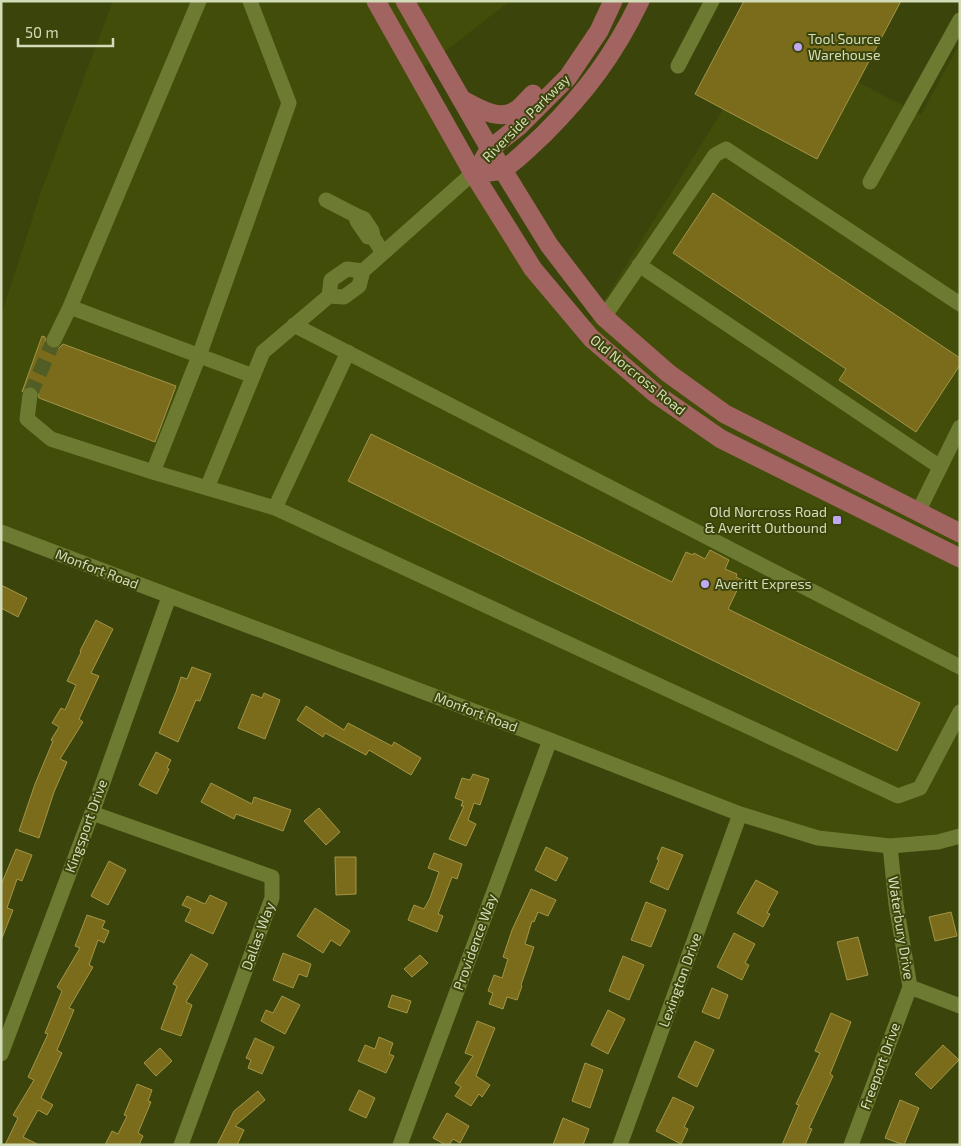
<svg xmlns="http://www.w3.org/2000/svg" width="961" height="1146" font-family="'Exo 2',sans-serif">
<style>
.built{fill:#424d0a}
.building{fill:#7a6c1b;stroke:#a39548}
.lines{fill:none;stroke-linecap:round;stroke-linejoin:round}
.minor-tunnel{stroke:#525c25;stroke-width:15;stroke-dasharray:15 8;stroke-linecap:butt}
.minor{stroke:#6d7b32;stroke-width:15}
.major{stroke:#a16460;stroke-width:19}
.poi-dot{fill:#c1a8f3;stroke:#3b450b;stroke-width:2}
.labels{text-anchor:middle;stroke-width:4;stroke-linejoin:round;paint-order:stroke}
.poi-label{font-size:14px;fill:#d3dcb8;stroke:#3b450b;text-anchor:start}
.street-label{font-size:14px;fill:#d3dcb8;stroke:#3b450b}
</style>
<rect width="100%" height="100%" fill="#3b450b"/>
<path class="built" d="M113 1H510L418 72 531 250 587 328 769 36 921 115 960 43V844L950 847 810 835 1 540V316L42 189Z"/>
<path class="building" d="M744 1H901L817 159 695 94Z
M713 193 960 358V365L916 432 839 380 846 369 673 253Z
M42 336 45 337 46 345 50 349 59 348 63 344 176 386 155 442 39 398 38 391 32 386 26 387 22 392Z
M371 434 672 582 686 552 693 555 694 553 705 559 710 550 729 560 725 569 737 574 736 577 742 580 728 609 920 703 897 751 348 481Z
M1 585 27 598 18 617 1 608Z
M96 620 113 629 91 673 99 676 79 719 83 722 60 759 67 762 54 792 39 838 19 831 35 784 53 741 51 740 59 727 52 723 61 708 65 710 76 685 67 681 81 652 80 651Z
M192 667 211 674 200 701 196 700 178 742 159 733 176 692 181 677 187 679Z
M264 693 280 700 265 739 238 728 252 694 262 698Z
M306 706 344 730 348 723 392 746 394 742 421 758 411 775 369 750 366 755 325 733 323 737 297 720Z
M156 752 171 760 167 768 169 769 157 794 139 785Z
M473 774 489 779 480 805 474 803 468 820 476 824 466 846 449 839 464 806H461L463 801 455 798 462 778 470 780Z
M211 783 252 804 254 797 291 810 283 831 236 814 234 819 201 802Z
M319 808 340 832 326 845 304 821Z
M546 847 568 858 556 881 535 870Z
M662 847 683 855 668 890 650 882 659 860 657 859Z
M16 849 32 855 22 881 17 879 7 908 13 910 2 938 1 885Z
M434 853 462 864 457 879 452 877 438 914 443 916 437 932 408 920 414 905 424 909 430 898 439 872 428 868Z
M335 857H356V894L336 895Z
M109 861 126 870 108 905 91 896Z
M756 880 778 892 767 913 770 914 763 927 737 913Z
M531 889 556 900 548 916 538 912 534 922 532 921 525 944 534 947 521 985 522 986 517 1000 507 997 503 1009 489 1004 493 993 488 991 494 975 502 978 508 959 503 957 512 930Z
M210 895 227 903 213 934 185 921 191 909 182 905 187 896 205 904Z
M646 902 666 910 651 947 631 940Z
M315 908 350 931 340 946 331 940 323 953 297 936Z
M951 912 957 936 935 941 929 917Z
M87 915 105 921 102 928 109 931 104 943 98 940 89 965 93 967 69 1008 74 1010 57 1050 62 1053 41 1098 53 1105 47 1115 38 1110 23 1137 39 1145H5L18 1118 13 1115 34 1080 28 1077 48 1034 45 1033 62 991 57 987 80 948 75 946Z
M734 933 755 944 745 963 749 965 742 980 717 967Z
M858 937 868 975 847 980 837 942Z
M283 953 311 964 307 977 299 974 293 988 273 980Z
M191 954 208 964 186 1002 192 1005 181 1036 161 1029 177 986 173 984Z
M420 955 428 963 412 977 404 969Z
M623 956 644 965 629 1000 609 991Z
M712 988 728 995 719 1019 702 1012Z
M392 995 411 1001 407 1013 388 1007Z
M282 996 300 1005 285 1034 261 1021 266 1010 273 1013Z
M608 1010 625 1019 608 1054 591 1045Z
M831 1013 851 1022 830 1074 833 1076 809 1128 812 1129 805 1145H782L799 1105 796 1104 820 1053 815 1051Z
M477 1021 495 1028 476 1076 490 1085 482 1097 479 1094 471 1106 455 1096 461 1087 455 1083 473 1056 465 1053Z
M379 1037 393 1043 389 1054 394 1056 386 1073 358 1061 365 1045 375 1049Z
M255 1038 274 1047 262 1074 248 1068 251 1060 246 1058Z
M695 1041 714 1050 697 1087 678 1077Z
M943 1045 959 1060 931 1089 915 1074Z
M160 1048 172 1061 156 1076 144 1063Z
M585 1063 603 1070 590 1108 572 1101Z
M137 1084 152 1090 148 1101 151 1102 138 1133 143 1136 139 1145H105L112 1131 118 1134 127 1116 124 1115Z
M359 1090 375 1098 366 1118 349 1110Z
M258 1091 265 1100 235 1126 244 1130 237 1145H217L234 1111Z
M673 1097 694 1107 684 1127 688 1129 681 1144 656 1131Z
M900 1100 919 1108 904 1145 885 1138Z
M447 1113 469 1126 460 1143 453 1139 449 1145H446L433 1138Z
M563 1118 589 1129 583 1145H553Z"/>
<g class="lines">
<path class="minor-tunnel" d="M30 395 54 340"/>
<path class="minor" d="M678 66 712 1
M870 182 960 20
M326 200 357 216
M373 237H368L357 221V216L364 219 372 231 373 237 383 253
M639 265 940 467
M329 296 344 297 359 286 363 271 473 173
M70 307 253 376
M604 317 715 155 726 149 960 304
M294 325 960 667
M54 340 70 307 199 1
M30 395 27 419 51 439 153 472 275 508 898 796 920 788 960 712
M153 472 199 356 289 103 250 1
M207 488 263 352 329 296 331 280 347 269 363 271
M275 508 348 352
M918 512 960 427
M1 532 550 740 740 814 818 838 890 846 938 842 960 836
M92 813 272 877V898L181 1145
M890 846 896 904 910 987 960 1006
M1 1054 92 813 169 597
M400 1145 550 740
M620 1145 740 814
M851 1145 910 987"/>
<path class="major" d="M376 1 473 173 533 269 591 338 656 394 721 439 960 558
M405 1 490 149 549 245 604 317 668 373 725 414 960 533
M461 99C478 108 500 123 518 109 523 105 528 99 533 94
M484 158 490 149 519 126 568 77 599 31 613 1
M473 173C482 172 496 173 503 169 515 163 533 144 544 134 586 92 614 55 640 1"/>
</g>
<g class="poi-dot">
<circle cx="798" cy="47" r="5"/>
<rect x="832" y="515" width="10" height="10" rx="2.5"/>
<circle cx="705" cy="584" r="5"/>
</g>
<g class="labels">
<g class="poi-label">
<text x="808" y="44">Tool Source<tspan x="808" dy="16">Warehouse</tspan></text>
<text x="827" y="517" text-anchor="end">Old Norcross Road<tspan x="827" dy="16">&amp; Averitt Outbound</tspan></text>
<text x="715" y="589">Averitt Express</text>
</g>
<g class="street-label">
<text transform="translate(526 118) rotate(-45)" y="5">Riverside Parkway</text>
<text transform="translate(638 375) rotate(39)" y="5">Old Norcross Road</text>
<text transform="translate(97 569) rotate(21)" y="5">Monfort Road</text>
<text transform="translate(476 712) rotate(21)" y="5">Monfort Road</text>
<text transform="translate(86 826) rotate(-70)" y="5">Kingsport Drive</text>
<text transform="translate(901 928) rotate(81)" y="5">Waterbury Drive</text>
<text transform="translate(258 936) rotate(-70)" y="5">Dallas Way</text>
<text transform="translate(475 942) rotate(-70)" y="5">Providence Way</text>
<text transform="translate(680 980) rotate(-70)" y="5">Lexington Drive</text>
<text transform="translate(880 1066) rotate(-70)" y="5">Freeport Drive</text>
</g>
</g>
<rect width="961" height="1146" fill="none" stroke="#d3dcb8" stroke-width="5"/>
<path d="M18 38v8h95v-8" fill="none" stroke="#d3dcb8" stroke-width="2.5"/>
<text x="25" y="38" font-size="15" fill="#d3dcb8" stroke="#3b450b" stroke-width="4" paint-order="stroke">50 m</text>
</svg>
